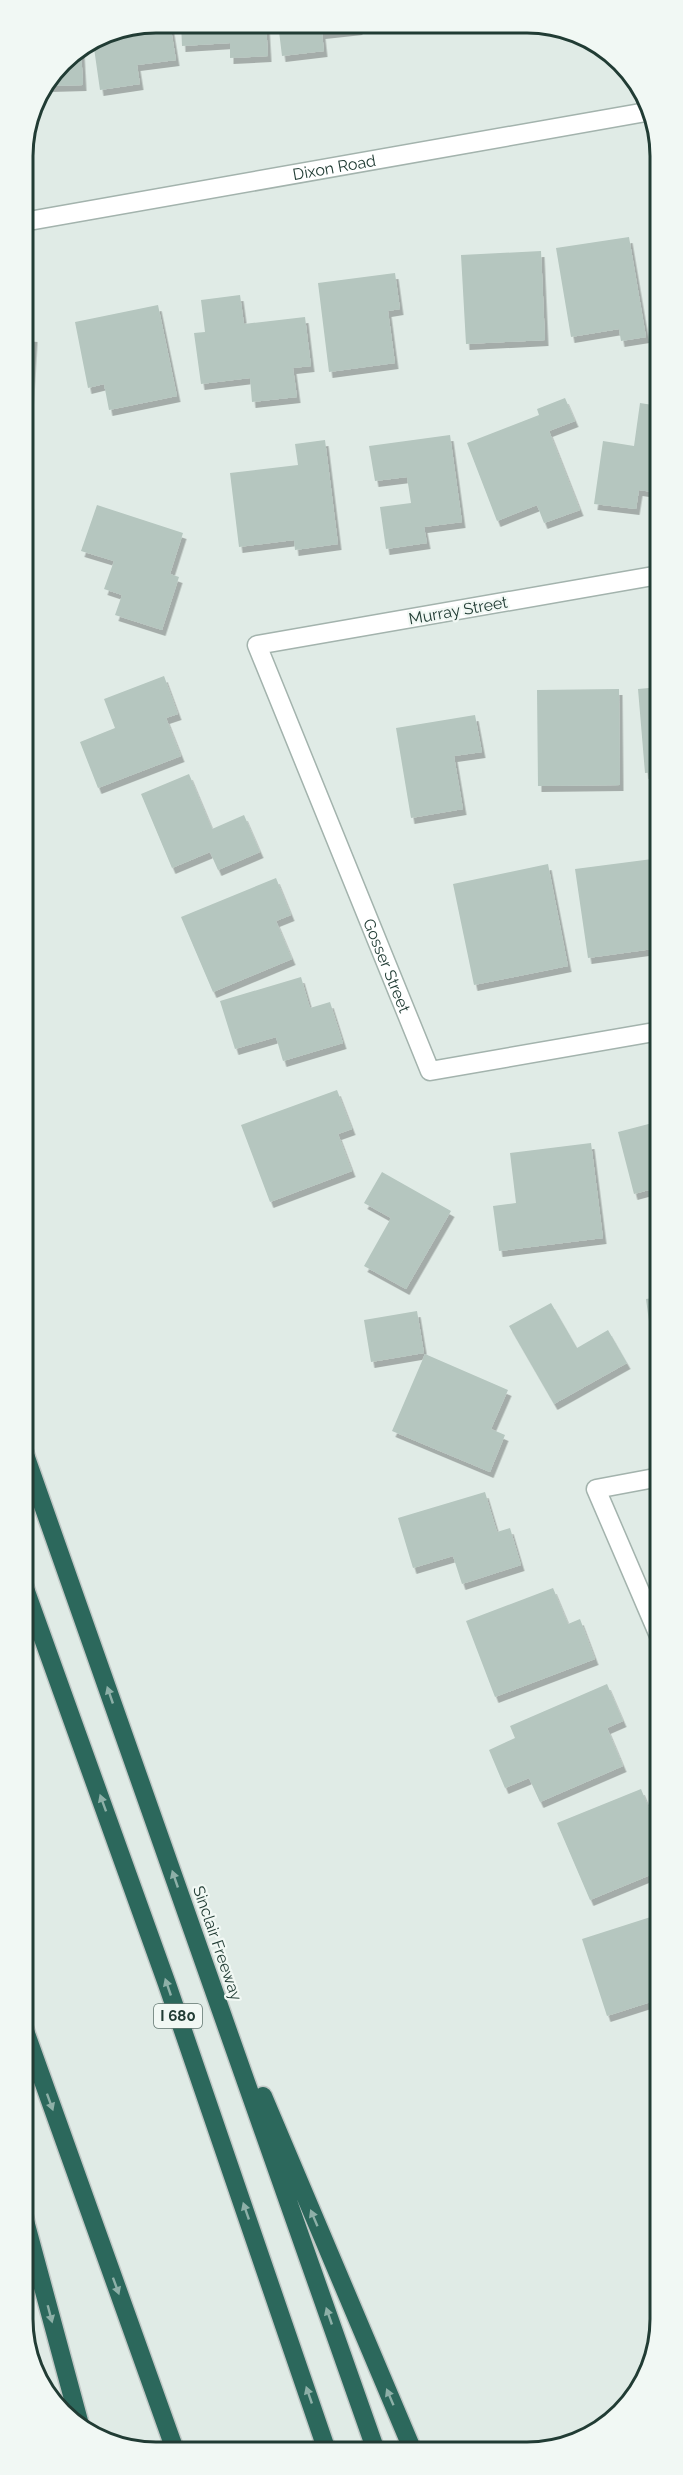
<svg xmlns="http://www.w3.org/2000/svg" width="683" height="2475" font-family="Raleway,sans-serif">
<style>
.building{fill:#b5c6bf;filter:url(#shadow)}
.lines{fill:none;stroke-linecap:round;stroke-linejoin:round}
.minor-casing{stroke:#a3b3ad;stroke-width:21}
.motorway-casing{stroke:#c1c8c6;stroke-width:21}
.minor{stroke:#fff;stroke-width:18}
.motorway{stroke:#2c685c;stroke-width:18}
.oneway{fill:#8eb0a8}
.labels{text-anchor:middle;stroke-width:4.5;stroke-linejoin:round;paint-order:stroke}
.shield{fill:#f1f8f4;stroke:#5f746e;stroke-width:1.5}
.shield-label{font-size:15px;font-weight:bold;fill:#213c34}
.street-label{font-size:16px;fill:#213c34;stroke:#f1f8f4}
.rim{fill:none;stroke:#213c34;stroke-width:3}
</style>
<defs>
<filter id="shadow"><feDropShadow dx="3.5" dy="6" stdDeviation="0" flood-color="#0004"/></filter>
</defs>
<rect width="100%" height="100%" fill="#e0ebe6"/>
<path class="building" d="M156 22 170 23 176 60 137 65 140 84 100 90 93 41 105 33Z
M181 23H266L268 56 230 58V43L182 46Z
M278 23 358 24 359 29 322 33 324 51 282 56Z
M81 49 83 85 47 86 62 61Z
M629 237 646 337 621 341 619 329 571 337 556 248Z
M541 251 545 340 466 344 461 255Z
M395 273 400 309 388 311 395 363 329 372 318 283Z
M240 295 244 324 305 317 311 366 293 368 297 397 252 402 250 378 201 384 194 333 205 332 201 300Z
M158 305 177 396 109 410 104 384 88 388 75 322Z
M23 335 34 336 30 399 23 398Z
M565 398 575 421 549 431 580 510 544 523 537 505 497 521 467 443 539 415 537 409Z
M640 403 659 406V493L639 490 636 509 594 504 603 441 634 446Z
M450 435 462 522 424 527 427 543 386 549 380 507 411 503 407 477 375 481 369 446Z
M325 440 338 544 295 550 294 540 239 547 230 473 298 465 295 444Z
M97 505 183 533 170 574 179 577 162 630 115 615 122 595 104 589 114 561 81 551Z
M164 676 178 714 166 718 181 756 98 788 80 742 115 728 104 699Z
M660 687V772L645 773 638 689Z
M619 689 620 785 538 786 537 690Z
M475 715 482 752 454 756 463 809 411 818 396 728Z
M189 774 212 829 244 815 260 852 218 870 210 852 172 868 141 794Z
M660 858V948L588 958 575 869Z
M548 864 568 966 474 985 453 884Z
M276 878 291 915 276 921 292 959 213 992 181 917Z
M301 977 310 1008 330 1002 343 1043 283 1061 276 1037 235 1049 220 1001Z
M337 1090 352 1129 338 1134 352 1171 270 1202 241 1125Z
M660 1121V1187L634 1194 618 1132Z
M591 1143 603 1238 499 1251 493 1206 516 1203 510 1153Z
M382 1172 451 1211 406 1289 364 1266 391 1218 364 1203Z
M660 1297V1388L658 1389 646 1299Z
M551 1303 577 1348 608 1330 627 1363 554 1404 509 1326Z
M417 1311 424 1353 371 1362 364 1320Z
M425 1354 508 1390 491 1429 505 1435 490 1472 392 1431Z
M485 1492 497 1532 510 1528 521 1565 462 1584 453 1556 413 1568 398 1518Z
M553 1588 568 1624 580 1619 595 1659 495 1697 466 1621Z
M607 1684 623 1721 607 1728 623 1766 540 1802 529 1778 505 1788 489 1750 515 1738 510 1726Z
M641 1789 660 1835V1871L590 1900 557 1823Z
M660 1914V1999L607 2016 582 1939Z"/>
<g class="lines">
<g class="minor-casing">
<g id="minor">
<path id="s1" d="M23 222 646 112"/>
<path id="s2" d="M659 575 257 645 430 1071 660 1031"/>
<path d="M660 1477 596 1489 660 1638"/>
</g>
</g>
<g class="motorway-casing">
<path id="motorway" d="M23 1449 376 2451
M23 1583 167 1984 327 2451
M24 2028 175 2450
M263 2096 413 2451
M24 2217 79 2421"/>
</g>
<use href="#minor" class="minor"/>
<use href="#motorway" class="motorway"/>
</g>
<defs><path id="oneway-solid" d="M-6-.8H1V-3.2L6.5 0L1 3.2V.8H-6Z" transform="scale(1.5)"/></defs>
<g class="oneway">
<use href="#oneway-solid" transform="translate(110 1695) rotate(-109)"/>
<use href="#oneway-solid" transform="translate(103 1803) rotate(-110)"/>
<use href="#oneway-solid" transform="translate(175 1879) rotate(-109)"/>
<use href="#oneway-solid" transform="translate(168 1987) rotate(-109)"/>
<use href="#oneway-solid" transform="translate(50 2102) rotate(70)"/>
<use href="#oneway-solid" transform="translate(246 2211) rotate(-109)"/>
<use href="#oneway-solid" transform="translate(314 2218) rotate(-113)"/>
<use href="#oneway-solid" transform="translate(116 2286) rotate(70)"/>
<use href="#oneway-solid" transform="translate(50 2314) rotate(75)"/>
<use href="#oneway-solid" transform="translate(329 2316) rotate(-109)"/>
<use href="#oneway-solid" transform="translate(309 2395) rotate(-109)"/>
<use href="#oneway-solid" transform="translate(390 2397) rotate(-113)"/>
</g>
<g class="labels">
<rect class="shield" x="154" y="2004" width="48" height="24" rx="4.5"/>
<g class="shield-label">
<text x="178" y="2021">I 680</text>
</g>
<g class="street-label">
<text dy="6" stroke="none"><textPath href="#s1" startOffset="316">Dixon Road</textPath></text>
<text transform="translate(458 610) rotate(-10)" y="6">Murray Street</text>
<text dy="6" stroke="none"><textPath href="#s2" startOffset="754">Gosser Street</textPath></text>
<text transform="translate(218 1943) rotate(71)" y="6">Sinclair Freeway</text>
</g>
</g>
<path d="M0 0H683V2475H0ZM156 33H527A123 123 0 0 1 650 156V2319A123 123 0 0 1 527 2442H156A123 123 0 0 1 33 2319V156A123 123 0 0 1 156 33Z" fill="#f1f8f4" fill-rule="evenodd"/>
<path class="rim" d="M156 33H527A123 123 0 0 1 650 156V2319A123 123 0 0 1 527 2442H156A123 123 0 0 1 33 2319V156A123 123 0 0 1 156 33Z"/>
</svg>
